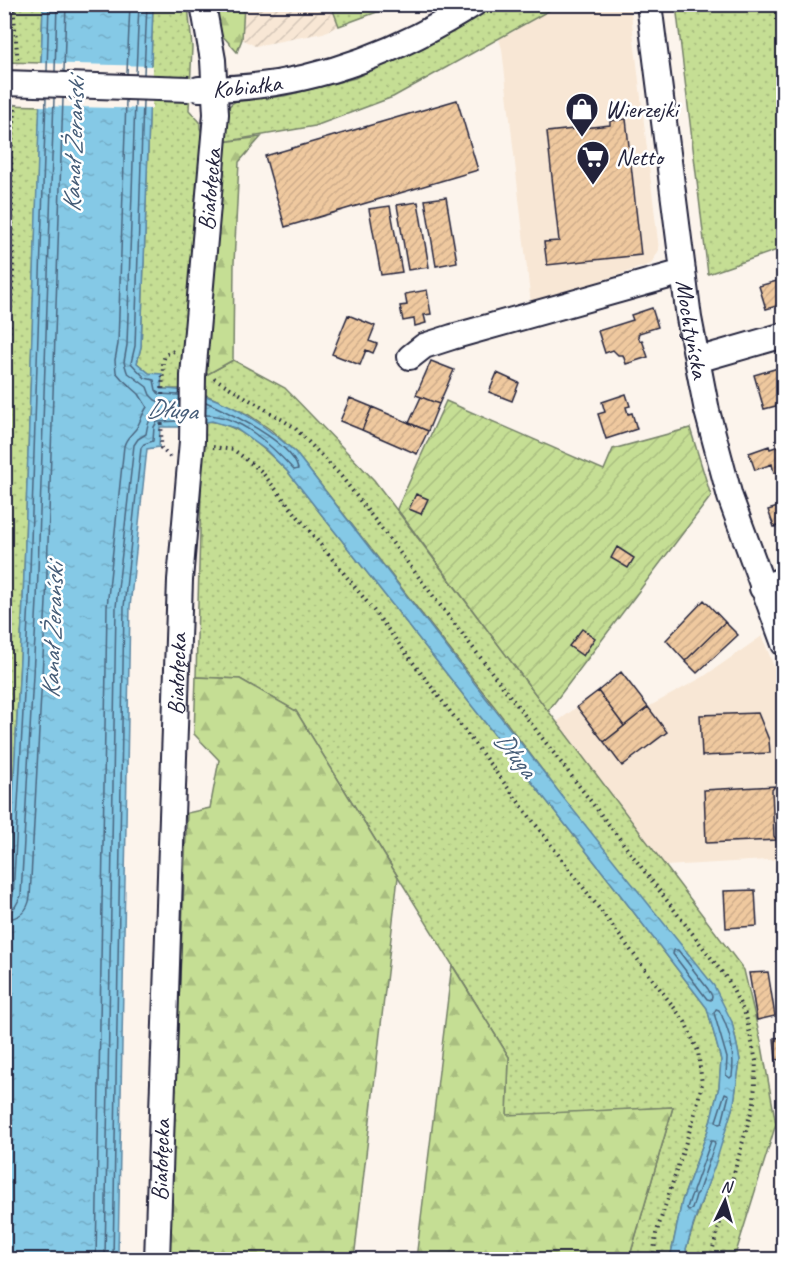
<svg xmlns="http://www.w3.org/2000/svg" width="788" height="1264" font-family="Caveat,sans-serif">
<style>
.built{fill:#f8e7d5}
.industrial{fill:url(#industrial-furrows)}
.grass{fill:url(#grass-dots);stroke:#748068;stroke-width:1.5}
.forest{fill:url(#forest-firs);stroke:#748068;stroke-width:1.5}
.garden{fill:url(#garden-furrows);stroke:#748068;stroke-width:1.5}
.water{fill:url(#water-ripples);stroke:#5d86a2;stroke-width:1.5}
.pier{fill:#fcf4ec}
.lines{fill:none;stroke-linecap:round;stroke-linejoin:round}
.shore{stroke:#4a657f;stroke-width:1.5}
.building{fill:url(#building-hatch);stroke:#22223b;stroke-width:1.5}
.minor-casing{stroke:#22223b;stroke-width:28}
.path{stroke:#22223b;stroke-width:4;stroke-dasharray:1.5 4.5;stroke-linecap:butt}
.minor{stroke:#fff;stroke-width:24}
.minor-bridge-casing{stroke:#22223b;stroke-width:28;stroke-linecap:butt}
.minor-bridge{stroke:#fff;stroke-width:24}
.labels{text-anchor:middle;stroke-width:5;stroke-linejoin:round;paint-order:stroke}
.street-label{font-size:24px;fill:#22223b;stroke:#fff}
.poi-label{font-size:24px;fill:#22223b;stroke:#fff;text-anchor:start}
.water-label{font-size:26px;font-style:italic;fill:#455c77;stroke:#fff}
</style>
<defs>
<pattern id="industrial-furrows" width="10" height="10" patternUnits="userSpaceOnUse" patternTransform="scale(1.5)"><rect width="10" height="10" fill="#f8e7d5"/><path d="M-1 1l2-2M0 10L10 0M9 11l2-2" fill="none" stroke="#d4c6b8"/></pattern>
<pattern id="grass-dots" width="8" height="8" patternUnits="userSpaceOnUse" patternTransform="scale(1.5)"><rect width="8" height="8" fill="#c5de94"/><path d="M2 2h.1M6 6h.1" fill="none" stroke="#a9be80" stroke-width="1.8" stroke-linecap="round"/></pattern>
<pattern id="forest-firs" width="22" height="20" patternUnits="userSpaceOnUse" patternTransform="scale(1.5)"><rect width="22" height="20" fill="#c5de94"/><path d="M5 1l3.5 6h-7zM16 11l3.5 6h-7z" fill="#a9be80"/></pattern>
<pattern id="garden-furrows" width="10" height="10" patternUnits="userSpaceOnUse" patternTransform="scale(1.5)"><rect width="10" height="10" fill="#c5de94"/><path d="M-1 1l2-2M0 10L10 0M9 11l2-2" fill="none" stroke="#a9be80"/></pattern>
<pattern id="water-ripples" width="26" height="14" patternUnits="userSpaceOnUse" patternTransform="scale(1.5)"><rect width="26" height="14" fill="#85c9e6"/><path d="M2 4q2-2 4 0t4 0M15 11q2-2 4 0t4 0" fill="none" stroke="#73acc6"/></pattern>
<pattern id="building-hatch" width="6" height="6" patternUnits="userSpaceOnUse" patternTransform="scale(1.5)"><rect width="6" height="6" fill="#efc99f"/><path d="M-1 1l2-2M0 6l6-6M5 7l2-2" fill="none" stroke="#cdac8a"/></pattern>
</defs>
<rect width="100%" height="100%" fill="#fcf4ec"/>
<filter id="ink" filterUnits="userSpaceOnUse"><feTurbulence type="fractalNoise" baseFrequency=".0167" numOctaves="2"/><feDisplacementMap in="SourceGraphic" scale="12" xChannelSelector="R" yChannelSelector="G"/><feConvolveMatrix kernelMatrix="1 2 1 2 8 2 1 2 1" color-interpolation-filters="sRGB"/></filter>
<g filter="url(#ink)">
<path class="built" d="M559 5H630L659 250 651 264 531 304 502 49 499 39Z
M762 636 783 690V859L665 866 557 722 598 691 624 725 648 707 703 677Z"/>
<path class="industrial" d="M244 5H331L339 26 323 33 255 46 242 39Z"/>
<path class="grass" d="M5 5H43L41 63 5 62Z
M153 5H188L192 47 189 110 200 122V128L202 133 196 233 182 389H161L149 373 137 363 141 347Z
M331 5H396L339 26Z
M497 5H559L393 97 315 126 223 142C224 127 221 108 236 101L284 96 355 78Z
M676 5H783V248L708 274Z
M5 105 40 106 23 601 5 952Z
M233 360 285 388 374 480 744 970 762 1046 776 1124 734 1259H687L686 1249 734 1103 740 1060 732 1022 494 706 295 452 271 430 249 415 204 394 206 375Z
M203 421C237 421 265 449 288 472L612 884 707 1008 721 1060 719 1087 708 1130 682 1201 670 1259H629L673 1107 507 1116 509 1057 296 711 240 679 196 677Z"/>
<path class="forest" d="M213 5H244L242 39 237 52 221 34Z
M261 137 239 162 234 263 233 360 206 375 223 142Z
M196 677 240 679 296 711 398 877 354 1259 168 1260 187 813 210 808 219 760 194 734Z
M452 965 509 1057 507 1115 673 1107 629 1259H416Z"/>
<path class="garden" d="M446 401 604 470 613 449 690 428 711 496 548 711 397 509Z"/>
<path class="water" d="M43 5H153L141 347 137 363 149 373 162 374 161 389C214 389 257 418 295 452L562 796 714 986 732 1022 740 1060 734 1103 715 1165 697 1213 686 1249 687 1259H670L682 1201 708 1130 719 1087 721 1060 707 1008 612 884 288 472 266 450 235 428 212 421 180 427H160L159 447 147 449 130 607 118 1259 5 1260V952L23 601Z"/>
<path class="pier" d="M38 63 153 66 152 109 37 106Z"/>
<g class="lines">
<path class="shore" d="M47 71 49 4
M55 71 57 4
M64 71 66 4
M127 73 130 4
M136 74 139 4
M144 74 147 4
M135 101 127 345 124 362 127 372 147 387 150 395 155 400 162 403H179
M143 101 135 346 131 363 145 378 154 380 156 390 159 394 179 395
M206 415C240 415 272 446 294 470L298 469C292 442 230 413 206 402
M4 903 11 901 13 896 29 601 46 98
M4 910 15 907 21 896 37 601 54 98
M4 919C19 919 28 911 30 897L46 602 63 98
M674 950H678L708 989 712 996 711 1000 707 999 673 954Z
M716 1009 719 1010C730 1030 735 1053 732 1076L730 1078 726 1075 727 1058 714 1013Z
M725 1093 729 1095 722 1123 719 1124 716 1121Z
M711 1141H714L715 1144 698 1193 696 1195 692 1209 689 1211 687 1208 691 1196 693 1194V1191Z
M96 1260 107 607 124 446C126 438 130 436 135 430 139 426 142 414 147 407L139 394 122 379 116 372 115 360 118 344 126 100
M105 1260 116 607 134 445 138 439 146 434C149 410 158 414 179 413
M113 1260 124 607 141 448 144 444 153 441 154 427 157 422 179 421"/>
</g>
<path class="building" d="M457 100 478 170 285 227 265 156Z
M626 119 641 255 547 265 544 242 559 241 547 132 610 125V121Z
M446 197 457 262 436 266 425 200Z
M418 202 429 267 408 270 397 205Z
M390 206 402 272 381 275 369 209Z
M784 279V304L766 309 759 286Z
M427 290 431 314 424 315 426 323 415 326 414 319 403 321 400 306 407 305 405 294Z
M652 308 658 327 639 333 638 336 640 341 642 340 648 357 626 364 623 355H618L613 350 605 353 598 331 633 320 631 315Z
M348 315 375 326 369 341 377 344 373 353 366 350 360 365 332 354Z
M431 361 454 370 439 404 416 395Z
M778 368 784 390V404L764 409 754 375Z
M497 373 519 383 512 401 489 392Z
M626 394 630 406 626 407 628 414 632 413 637 429 606 439 598 414 605 412 602 402Z
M421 397 439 404 428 431 409 423Z
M350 398 372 407 362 430 340 421Z
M372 407 428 431 417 454 362 430Z
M784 444V470L774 473 772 464 755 470 749 453 769 446 770 449Z
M416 494 428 499 421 514 409 509Z
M784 505V524L774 527 768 510Z
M617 547 634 558 628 568 611 558Z
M704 600 725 622 685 661 666 640Z
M725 622 738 635 697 673 685 661Z
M582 629 595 638 583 656 569 646Z
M621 672 648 707 624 726 598 691Z
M598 691 624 726 604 742 577 707Z
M648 707 667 732 622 766 604 742Z
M758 713 769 740 770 753 702 756 700 715Z
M775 786 772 790 774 836 777 840 706 843 704 790Z
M755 890 757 926 726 928 724 891Z
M768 972 775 1016 757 1020 749 973Z
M784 1037V1059L776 1060 774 1038Z"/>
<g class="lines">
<g class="minor-casing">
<g id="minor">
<path id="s1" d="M649 4 689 318 707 411 730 497 784 644"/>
<path id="s2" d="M199 89C298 90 391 57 474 4"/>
<path d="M410 357 424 346 452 337 683 272"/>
<path d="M697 360 784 335"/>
<path d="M762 588 784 579"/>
<path id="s3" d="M157 1260 180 580 192 441 193 376 216 114 213 60 203 4"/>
</g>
</g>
<path class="path" d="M13 4 18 64
M4 153 11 151
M214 378 294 427 341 476 728 980 746 1016 756 1061 754 1102 713 1248V1260
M4 422 13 272 11 151 16 104
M213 447 234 450 261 471 371 607 685 1022 698 1051 702 1084 694 1117 656 1234 653 1260
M170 457 161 448 163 362 165 355 174 351"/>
<use href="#minor" class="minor"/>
<g class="minor-bridge-casing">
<path id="minor-bridge" d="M4 83 189 89"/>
</g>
<use href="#minor-bridge" class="minor-bridge"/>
</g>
</g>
<defs>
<g id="shop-pin" transform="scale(1.725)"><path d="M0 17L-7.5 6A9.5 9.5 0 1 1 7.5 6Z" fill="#22223b" stroke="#fff"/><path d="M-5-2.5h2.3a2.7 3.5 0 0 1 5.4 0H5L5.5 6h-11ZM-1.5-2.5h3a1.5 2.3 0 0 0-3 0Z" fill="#fff"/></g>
<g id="supermarket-pin" transform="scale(1.725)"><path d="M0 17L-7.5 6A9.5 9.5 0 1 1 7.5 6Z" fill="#22223b" stroke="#fff"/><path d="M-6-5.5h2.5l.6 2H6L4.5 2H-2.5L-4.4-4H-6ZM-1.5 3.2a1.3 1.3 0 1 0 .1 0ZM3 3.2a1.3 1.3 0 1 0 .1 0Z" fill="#fff"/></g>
</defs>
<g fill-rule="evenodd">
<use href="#shop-pin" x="582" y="109"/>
<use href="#supermarket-pin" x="593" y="157"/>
</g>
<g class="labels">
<g class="street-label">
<text dy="8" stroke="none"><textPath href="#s2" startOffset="48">Kobiałka</textPath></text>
<text dy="8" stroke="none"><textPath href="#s3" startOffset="1072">Białołęcka</textPath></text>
<text dy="8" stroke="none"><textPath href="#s1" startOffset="328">Mochtyńska</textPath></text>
<text dy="8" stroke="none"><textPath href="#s3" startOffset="586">Białołęcka</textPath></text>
<text dy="8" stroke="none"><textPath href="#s3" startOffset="100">Białołęcka</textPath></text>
</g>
<g class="poi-label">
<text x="605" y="117">Wierzejki</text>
<text x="616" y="165">Netto</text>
</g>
<g class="water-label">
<text transform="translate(73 145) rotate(-88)" y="9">Kanał Żerański</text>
<text transform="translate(172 409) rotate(4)" y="9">Długa</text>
<text transform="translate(52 631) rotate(-88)" y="9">Kanał Żerański</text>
<text transform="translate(516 754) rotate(52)" y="9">Długa</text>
</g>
</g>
<rect width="788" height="1264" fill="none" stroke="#fff" stroke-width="24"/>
<rect x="12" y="12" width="764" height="1240" fill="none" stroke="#22223b" stroke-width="2" filter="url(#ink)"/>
<g transform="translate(725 1201) rotate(5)" stroke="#ffffff" stroke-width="4.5" paint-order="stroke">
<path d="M0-4.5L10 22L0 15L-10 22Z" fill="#22223b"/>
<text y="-9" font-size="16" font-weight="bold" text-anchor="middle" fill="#22223b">N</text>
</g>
</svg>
